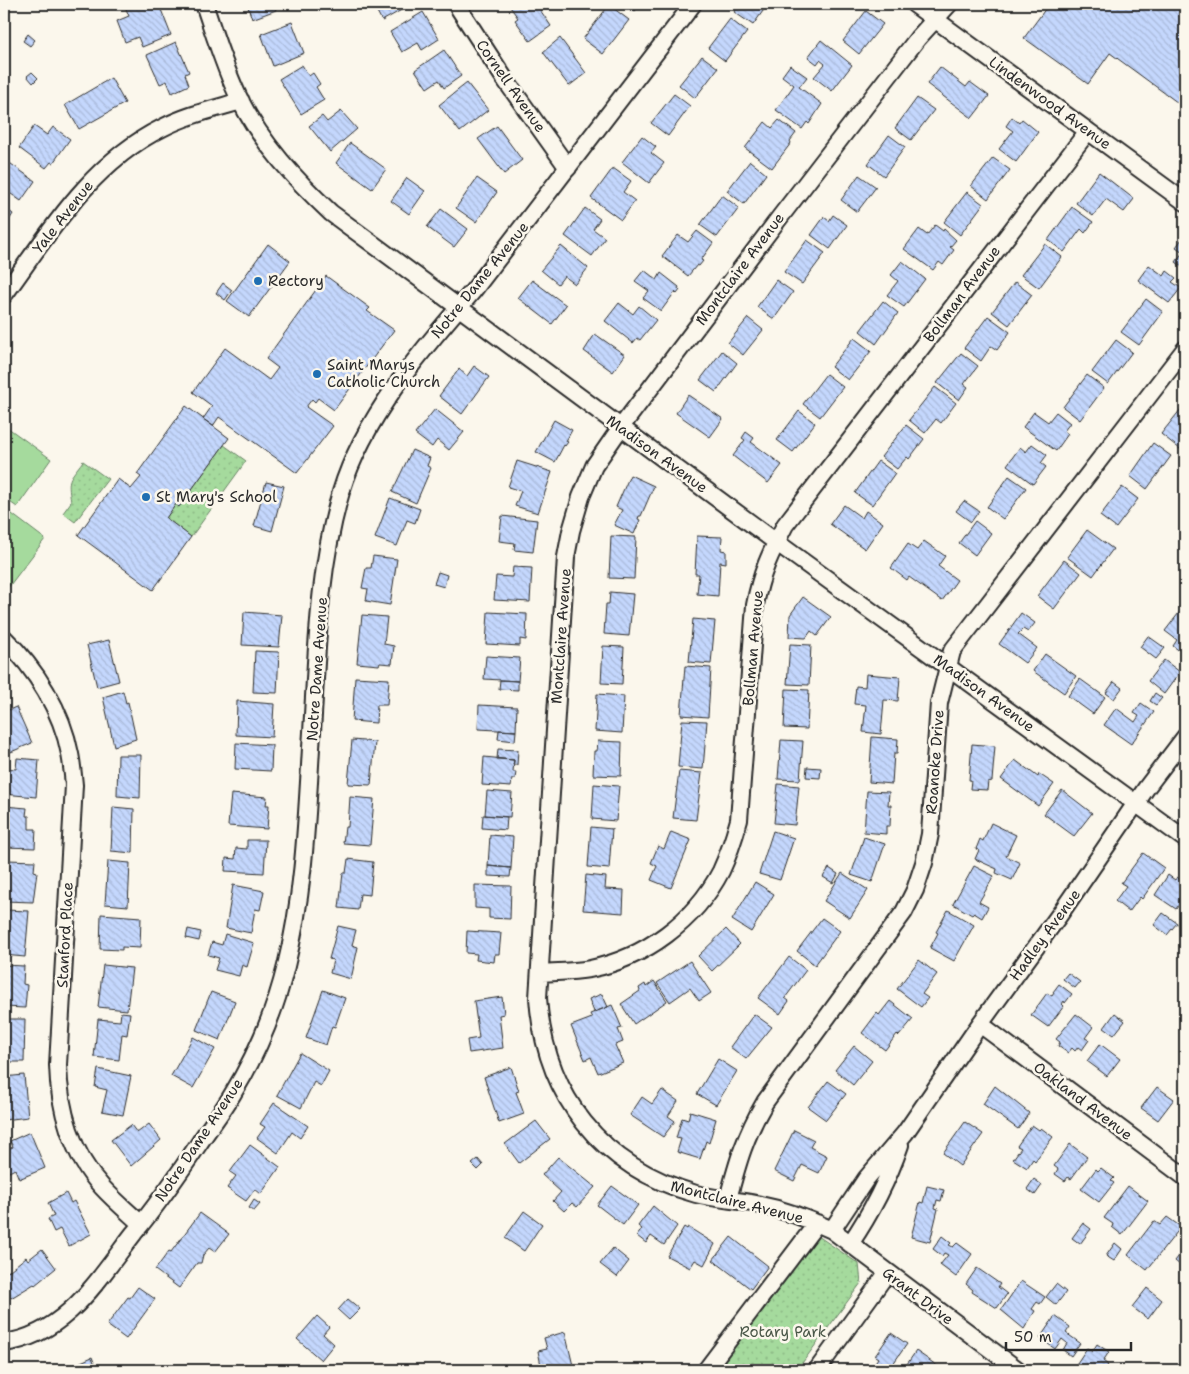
<svg xmlns="http://www.w3.org/2000/svg" width="1189" height="1374" font-family="'Shantell Sans',sans-serif">
<style>
.grass{fill:url(#grass-dots);stroke:#688264}
.pitch{fill:#a5da9d;stroke:#688264}
.building{fill:url(#building-back-hatch);stroke:#2b2b2b}
.lines{fill:none;stroke-linecap:round;stroke-linejoin:round}
.street-casing{stroke:#2b2b2b;stroke-width:20}
.street{stroke:#fbf7ec;stroke-width:16}
.poi-dot{fill:#1f6fb2;stroke:#fbf7ec;stroke-width:2}
.labels{text-anchor:middle;stroke-width:5;stroke-linejoin:round;paint-order:stroke}
.street-label{font-size:15px;fill:#2b2b2b;stroke:#fbf7ec}
.poi-label{font-size:15px;fill:#2b2b2b;stroke:#fbf7ec;text-anchor:start}
.park-label{font-size:15px;fill:#4a5748;stroke:#fbf7ec}
</style>
<defs>
<pattern id="grass-dots" width="8" height="8" patternUnits="userSpaceOnUse" patternTransform="scale(1.25)"><rect width="8" height="8" fill="#a5da9d"/><path d="M2 2h.1M6 6h.1" fill="none" stroke="#8ebb87" stroke-width="1.8" stroke-linecap="round"/></pattern>
<pattern id="building-back-hatch" width="6" height="6" patternUnits="userSpaceOnUse" patternTransform="scale(1.25)"><rect width="6" height="6" fill="#c4d7fd"/><path d="M-1 5l2 2M0 0l6 6M5-1l2 2" fill="none" stroke="#a9b9d9"/></pattern>
</defs>
<rect width="100%" height="100%" fill="#fbf7ec"/>
<filter id="ink" filterUnits="userSpaceOnUse"><feTurbulence type="fractalNoise" baseFrequency=".02" numOctaves="2"/><feDisplacementMap in="SourceGraphic" scale="10" xChannelSelector="R" yChannelSelector="G"/><feConvolveMatrix kernelMatrix="1 2 1 2 8 2 1 2 1" color-interpolation-filters="sRGB"/></filter>
<g filter="url(#ink)">
<path class="grass" d="M224 445 246 461 191 537 166 518 176 504 179 507Z
M83 461 108 479 75 522 63 513 71 502C67 477 69 480 83 461Z
M818 1236 859 1264 861 1283 797 1370H713L808 1244Z"/>
<path class="pitch" d="M4 425 51 459 17 507 4 498Z
M4 508 45 539 4 593Z"/>
<path class="building" d="M124 4H153L155 8 160 7 171 35 142 47 138 37 125 42 117 21 129 16Z
M247 4H274L276 10 252 19Z
M373 4H412L382 21Z
M508 4H536L551 26 530 41 515 20 518 18Z
M626 4H641L635 11Z
M740 4H768L753 25 734 12Z
M1049 4H1185V108L1110 53 1088 84 1024 38Z
M609 5 629 20 603 54 583 39Z
M866 11 883 24 859 54 843 41Z
M423 12 439 39 422 50 418 43 402 52 390 32Z
M730 19 747 32 725 61 708 48Z
M292 22 304 53 273 66 261 34Z
M28 34 35 40 30 46 23 41Z
M560 38 586 73 569 86 543 52Z
M821 40 852 65 832 91 814 77 825 64 820 60 817 64 808 57Z
M176 42 189 72 185 74 189 85 172 93 167 81 160 84 147 55Z
M444 50 461 76 444 88 439 80 427 88 415 70Z
M702 56 718 68 695 98 679 85Z
M302 65 309 76 313 73 320 84 316 87 324 100 301 114 279 79Z
M790 65 807 77 799 87 822 104 809 124 807 122 802 129 776 110 794 85 782 76Z
M940 67 966 87 970 82 989 96 972 118 927 84Z
M32 72 38 78 33 83 27 76Z
M111 78 125 103 79 129 65 105Z
M467 83 488 110 460 132 439 105Z
M674 94 690 106 668 136 651 123Z
M917 98 934 110 911 140 895 128Z
M341 111 357 129 330 152 309 126 322 116 327 122Z
M1012 117 1019 123 1022 119 1038 132 1016 162 999 149 1013 131 1006 126Z
M779 120 796 133 790 141 791 143 772 168 745 148 765 122 772 128Z
M34 126 47 135 53 127 70 139 53 163 51 162 46 168 19 148Z
M497 126 522 160 504 174 478 139Z
M889 135 905 147 884 176 868 164Z
M642 136 656 147 651 153 664 163 649 183 622 162Z
M350 143 386 169 372 189 336 163Z
M993 158 1010 170 988 199 971 186Z
M4 159 35 181 21 201 4 189Z
M750 161 766 174 744 204 727 191Z
M613 168 631 181 623 192 635 201 621 220 591 198Z
M1099 172 1134 199 1124 212 1106 199 1093 216 1076 203Z
M859 175 876 187 857 212 841 200Z
M407 178 425 191 409 214 391 201Z
M477 178 497 192 476 222 456 208Z
M967 192 983 204 960 235 944 222Z
M722 195 739 208 717 237 700 225Z
M4 207 13 214 4 228Z
M1072 207 1093 222 1085 233 1081 229 1064 252 1048 240Z
M585 208 600 219 593 229 605 238 592 256 565 236Z
M441 209 468 229 454 247 427 227Z
M833 215 847 225 830 249 811 235 824 217 829 221Z
M935 225 943 231 944 229 956 240 950 247 954 250 943 265 939 262 933 270 904 249 919 229 927 235Z
M697 231 713 243 701 260 703 261 699 266 697 265 688 276 662 256 678 235 688 242Z
M1185 235V269L1176 262 1183 252 1176 247Z
M807 240 825 253 802 284 784 272Z
M268 244 290 261 249 317 227 301Z
M1045 244 1062 257 1039 288 1021 275Z
M561 246 588 268 575 284 564 276 558 284 541 270Z
M902 261 925 279 904 307 887 295 898 281 891 275Z
M1149 265 1164 276 1167 271 1176 278 1172 282 1181 288 1169 303 1138 280Z
M644 270 657 280 661 273 679 287 678 289 680 290 677 294 675 292 661 311 643 298 649 291 635 281Z
M326 276 370 308 367 311 394 330 334 410 318 398 315 402 312 399 306 407 333 426 297 473 219 417 213 426 203 419 212 406 193 392 225 348 269 380 278 368 266 359Z
M532 280 566 305 552 324 518 298Z
M776 280 793 292 774 319 757 307Z
M1015 282 1032 295 1009 325 992 312Z
M223 283 232 290 225 300 216 293Z
M1146 299 1163 312 1139 345 1121 332Z
M883 301 898 313 876 344 860 331Z
M619 303 633 314 639 306 656 320 640 340 637 338 633 343 605 321Z
M988 316 1010 332 997 350 991 346 981 361 964 348Z
M748 318 763 330 743 355 728 343Z
M595 334 625 355 613 372 584 351Z
M854 338 871 351 848 380 831 367Z
M1116 340 1132 352 1108 384 1092 372Z
M722 351 737 363 716 392 700 380Z
M961 353 978 366 964 384 968 387 959 400 937 383Z
M474 366 489 377 462 414 439 396 459 369 467 376Z
M826 374 843 387 820 417 803 404Z
M1087 375 1104 388 1080 420 1063 407Z
M935 387 956 403 941 423 936 419 925 433 909 420Z
M688 395 723 419 710 437 676 413Z
M1185 404V453L1161 434Z
M186 406 229 438 179 507 176 504 166 518 191 537 153 590 78 535 118 479 131 489 141 477 137 474Z
M435 409 464 432 449 450 437 440 432 447 415 434Z
M799 411 815 423 793 452 777 440Z
M1034 412 1048 422 1056 412 1070 423 1064 431 1068 434 1056 451 1023 427Z
M554 420 572 430 566 441 568 442 565 446 564 445 555 462 536 452Z
M906 425 924 439 909 459 907 457 897 469 881 457Z
M746 432 754 438 751 442 782 465 768 483 733 456 745 440 742 438Z
M1153 443 1171 456 1147 489 1130 476Z
M1032 444 1047 455 1041 463 1046 467 1033 484 1007 465 1020 447 1026 452Z
M412 450 430 458 427 466 431 468 416 503 392 492Z
M517 461 552 472 538 513 515 506 521 491 508 487Z
M878 461 895 473 872 505 855 493Z
M630 475 654 486 641 516H639L638 519 640 520 634 534 614 525 622 510 616 507Z
M1009 476 1026 488 1003 519 987 507Z
M266 482 284 486 272 531 254 526Z
M1122 487 1138 499 1116 528 1100 516Z
M390 498 420 509 415 523 407 520 397 546 375 538Z
M964 501 979 511 971 522 956 511Z
M844 505 862 518 866 511 883 523 865 549 830 524Z
M502 516 537 520 533 552 514 550 515 543 499 541Z
M975 521 991 533 975 555 959 543Z
M1087 530 1113 549 1093 576 1067 557Z
M611 536 636 537 634 579 609 578Z
M697 536 722 537 721 550 726 551V563L720 562 718 596 697 594 699 574H695Z
M924 541 945 556 938 566 957 580 942 601 909 577 907 580 891 568 908 544 917 550Z
M373 556 397 559 390 605 366 601 368 589 362 588 366 568H371Z
M1064 560 1081 573 1054 609 1037 596Z
M513 567 532 568 530 602 494 600 496 576 512 577Z
M438 572 447 575 444 587 434 584Z
M610 592 633 594 629 636 604 634 606 604H609Z
M803 597 831 617 817 636 811 631 806 638 789 637 790 615Z
M1182 609 1185 611V655L1173 646 1177 640 1165 631Z
M244 612 282 615 279 647 242 645Z
M488 612 527 614 526 640 520 639V646L486 644Z
M1021 613 1035 623 1028 632 1023 629 1018 634 1037 648 1025 663 999 644Z
M362 615 387 617 384 644 394 646 392 664 380 663 379 665 357 663Z
M693 619 715 621 711 664 689 662Z
M1148 636 1165 648 1156 659 1140 647Z
M109 640 119 681 97 687 87 645Z
M790 644 811 645 809 685 787 684Z
M603 646 624 647 622 684 601 683Z
M255 651 279 652 277 693 253 692Z
M1045 654 1076 676 1064 693 1033 671Z
M486 656 520 658 518 681 484 679Z
M1164 660 1180 672 1164 694 1148 681Z
M685 666 711 668 708 717 681 715Z
M866 674 900 677 898 701 884 700 881 734 863 732 866 705 854 704 856 686 865 687Z
M355 677 389 679 387 705H377L376 723 352 721Z
M1080 679 1105 697 1093 714 1068 696Z
M500 680 518 681V690L499 689Z
M1114 682 1122 688 1114 699 1106 693Z
M786 689 809 690 807 729 784 728Z
M123 691 126 703 128 702 136 739 114 746 103 697Z
M1155 693 1162 698 1156 705 1150 701Z
M597 694 624 696 622 733 595 731Z
M237 701 274 704 272 737 236 735Z
M1141 703 1154 712 1131 744 1104 725 1116 708 1135 722 1139 716 1134 713Z
M479 705 517 707 516 731 478 729Z
M16 707 32 743 11 752 4 736V712Z
M682 720 707 721 703 769 678 767Z
M499 730 516 731 515 741 498 739Z
M872 737 898 739 897 753H894L892 784 869 782Z
M352 740 375 742 371 785 348 784Z
M781 740 803 741 800 780 778 779Z
M598 741 622 742 621 776 593 775 594 751H597Z
M236 743 272 745 271 771 235 769Z
M972 744 995 746 992 781 988 782 987 790 970 789 971 780H969Z
M498 749 518 750 517 765H513L514 760 497 759Z
M118 755H141L140 798 117 796Z
M484 757 514 760 513 772H516L515 779H512L511 787 482 785Z
M17 758 39 760 36 797 4 794V768L16 769Z
M1015 760 1038 777 1039 774 1054 784 1038 806 1001 779Z
M807 767 821 768 820 778 806 777Z
M679 771 702 773 696 820 673 818Z
M594 784 619 786 616 821 592 819Z
M778 784 799 786 795 825 774 823Z
M1062 790 1092 813 1074 836 1044 814Z
M487 791 512 793 510 817 485 815Z
M867 791 889 792 888 805H891L890 826H886V834L864 832Z
M231 794 267 797 266 805H269L267 829 228 826Z
M350 797 374 799 370 845 343 843 345 827H348Z
M4 806 27 808 26 816H29V829H36L35 848 4 847Z
M113 807 134 809 133 853 111 851Z
M483 815 507 817 506 830 482 828Z
M991 823 1016 835 1006 856 1020 863 1012 880 996 873 997 869 975 859 979 850 976 849 980 839 983 841Z
M591 827 612 829 609 869 588 867Z
M773 831 794 838 780 880 759 874Z
M671 832 691 840 671 888 651 880 657 866 651 863 658 846 664 849Z
M490 835 513 837 511 868 488 866Z
M864 837 885 844 872 882 851 875Z
M247 840H266L264 873 225 871 226 858 235 859 236 848 247 849Z
M1143 853 1164 868 1142 899 1140 897 1129 912 1115 901 1126 886 1121 883Z
M348 859 373 862 370 895 360 894 358 910 339 908 343 873H346Z
M8 860 35 861 34 871 37 872 33 902 4 901V887H6Z
M108 861 130 863 128 906 105 904Z
M488 866 511 868 510 877 488 876Z
M974 866 994 876 979 902 988 907 982 918 974 913 972 915 953 904Z
M829 868 838 874 833 883 823 877Z
M842 873 868 890 850 918 824 901Z
M586 875 606 877 605 889 624 890 623 913 583 910Z
M1168 875 1175 880 1177 877 1185 883 1184 886 1185 896 1176 909 1155 895Z
M755 882 774 894 751 932 732 920Z
M233 885 264 891 260 910 255 909 251 933 226 928Z
M475 885 511 886 510 919 489 918V909L475 908Z
M5 910 29 911 25 957 4 955Z
M948 910 974 925 954 961 930 948 938 933 936 932Z
M1163 913 1177 923 1167 935 1154 925Z
M101 914 141 917 140 948 122 947V950L100 949Z
M1185 915V929L1178 924Z
M822 918 840 931 815 965 797 951Z
M338 926 356 930 352 945 358 947 351 979 330 973 333 960 329 959Z
M188 929 201 932 199 941 186 938Z
M726 929 740 944 712 971 698 956Z
M467 931 501 933 499 954H495L494 962 476 960 477 954 466 953Z
M225 934 254 943 247 967 242 965 239 976 215 970 219 958 208 955 212 942 222 945Z
M789 957 806 970 785 998 789 1001 780 1014 758 998Z
M919 960 937 974 922 994 928 998 921 1007 897 989Z
M690 961 711 993 699 1001 690 988 670 1002 657 983Z
M4 965 24 966 23 984 27 985 25 1008 4 1007Z
M103 965 132 968 127 1010 98 1007Z
M1068 973 1080 982 1075 988 1063 979Z
M654 981 667 1001 634 1024 621 1004 640 991 639 988 645 984 646 987Z
M1059 984 1072 994 1065 1003 1064 1001 1062 1004 1064 1006 1048 1027 1031 1015 1047 993 1052 996 1054 993 1053 992Z
M323 990 345 998 335 1027 332 1026 326 1045 306 1038Z
M211 992 235 1001 220 1040 196 1030Z
M602 994 608 1007 594 1012 589 999Z
M502 997 504 1014 499 1015 503 1048 469 1053 467 1040 479 1038 474 1001Z
M890 1001 913 1019 899 1036 897 1034 885 1050 862 1033 877 1013 879 1015Z
M612 1005 622 1028 618 1029 623 1042 615 1045 623 1063 598 1073 591 1057 585 1060 571 1026 592 1018 590 1014Z
M121 1012 130 1013 127 1035 122 1034 119 1060 94 1057 98 1019 120 1021Z
M1115 1013 1125 1021 1114 1035 1104 1028Z
M754 1014 772 1027 746 1059 730 1047Z
M1076 1014 1093 1027 1085 1038 1089 1040 1082 1050 1078 1047 1075 1051 1072 1048 1068 1053 1058 1046 1060 1042 1056 1039Z
M4 1019H25L24 1062H4Z
M193 1037 215 1049 193 1088 171 1076Z
M1100 1044 1120 1059 1107 1076 1087 1061Z
M854 1046 872 1061 853 1085 835 1070Z
M300 1053 329 1071 321 1086 314 1082 301 1108 277 1095Z
M718 1059 737 1071 716 1105 697 1094Z
M511 1067 519 1091 516 1092 524 1114 499 1123 484 1077Z
M98 1069 131 1076 123 1115 102 1111 107 1090 95 1087Z
M24 1075 28 1117 4 1120V1077Z
M828 1081 846 1094 826 1120 808 1107Z
M995 1086 1029 1113 1018 1129 983 1104Z
M1157 1087 1174 1099 1158 1120 1141 1108Z
M662 1090 678 1101 668 1116 675 1121 663 1137 630 1115 642 1097 652 1104Z
M274 1103 308 1126 300 1138 292 1132 278 1153 257 1138 265 1127 260 1124Z
M690 1111 716 1119 709 1143 706 1141 700 1159 677 1152 681 1139 676 1138 682 1118 688 1120Z
M536 1121 550 1139 519 1163 505 1144Z
M965 1122 983 1134 960 1166 943 1153Z
M149 1124 161 1140 131 1166 111 1140 131 1125 137 1133Z
M1032 1125 1039 1130 1041 1128 1053 1137 1035 1161 1033 1159 1027 1168 1013 1159 1021 1148 1017 1146Z
M794 1130 814 1140 810 1147 827 1156 819 1173 802 1165 794 1181 774 1171Z
M30 1132 45 1168 19 1179 15 1169 5 1174 4 1151 13 1147 10 1141Z
M1070 1144 1087 1157 1071 1179 1068 1177 1065 1181 1055 1174 1058 1169 1054 1166Z
M250 1145 280 1167 261 1194 255 1189 246 1201 227 1188 236 1176 230 1172Z
M558 1157 595 1187 577 1207 572 1203 564 1211 553 1201 561 1192 542 1175Z
M478 1159 483 1165 478 1170 472 1164Z
M1101 1168 1114 1178 1111 1181 1114 1183 1099 1202 1081 1189 1096 1169 1098 1171Z
M1034 1179 1042 1185 1035 1195 1027 1189Z
M612 1186 638 1205 623 1225 597 1205Z
M927 1186 944 1190 941 1201 937 1200 935 1208 938 1209 930 1242 911 1237 920 1202 923 1203Z
M1128 1186 1148 1201 1122 1235 1112 1227 1113 1224 1104 1218Z
M66 1193 71 1203 74 1201 91 1234 69 1246 60 1229 54 1232 48 1219 54 1216 48 1203Z
M254 1200 260 1204 254 1211 249 1208Z
M653 1206 677 1226 664 1245 651 1236 646 1243 637 1236 642 1229 638 1226Z
M524 1211 542 1224 524 1251 505 1238Z
M200 1213 229 1234 215 1252 209 1248 203 1255 201 1263H197L179 1288 155 1270 169 1251 171 1252Z
M1167 1217 1181 1227 1147 1270 1128 1255 1154 1221 1160 1225Z
M1083 1223 1091 1229 1080 1244 1072 1238Z
M684 1227 687 1229 688 1227 715 1244 704 1265 695 1260 690 1268 667 1256Z
M942 1236 951 1243 949 1245 953 1247 957 1243 972 1254 956 1277 940 1265 948 1255 944 1253 942 1256 933 1249Z
M731 1237 768 1266 751 1289 713 1260Z
M1115 1243 1122 1249 1114 1261 1106 1256Z
M613 1248 629 1261 617 1277 600 1264Z
M1185 1248V1269L1175 1261Z
M42 1249 56 1268 35 1285 34 1284 11 1298 4 1288V1275L26 1257 28 1260Z
M977 1268 1000 1284 998 1287 1007 1294 997 1308 972 1292 973 1290 966 1284Z
M1021 1281 1045 1297 1040 1304 1037 1302 1032 1309 1035 1311 1024 1329 1001 1310Z
M1056 1284 1066 1292 1056 1305 1046 1297Z
M138 1287 155 1299 126 1339 107 1325 128 1297 130 1298Z
M1147 1288 1162 1300 1148 1319 1132 1307Z
M348 1299 360 1309 349 1320 338 1310Z
M317 1316 329 1327 323 1334 334 1344 321 1360 297 1339Z
M1055 1316 1070 1327 1066 1333 1080 1343 1071 1356 1063 1350 1067 1343 1062 1339 1055 1349 1040 1338Z
M565 1332 574 1370H542L538 1351 547 1349 544 1338Z
M891 1333 907 1344 890 1368 883 1363 881 1367 886 1370H870L878 1358 875 1356Z
M1097 1344 1109 1352 1103 1361 1108 1365 1104 1370H1081L1075 1366 1087 1348 1092 1352Z
M916 1351 939 1367 940 1366 946 1370H910L905 1367Z
M92 1357 97 1370H63Z"/>
<g class="lines">
<g class="street-casing">
<path id="street" d="M204 4C215 36 225 70 240 100 262 144 296 180 331 213L776 542 1185 839
M456 4 504 78 568 168
M914 4 1185 202
M949 4 918 38 780 217 621 427 594 466 581 497 571 531 566 557 538 998C545 1096 601 1167 696 1194 715 1199 737 1200 756 1204 782 1209 809 1219 832 1230L1018 1370
M4 295C49 233 91 163 162 128 187 115 214 109 241 101
M4 638C36 669 62 711 70 754 72 764 73 775 74 785L58 1065C59 1108 72 1155 102 1187 114 1200 128 1212 141 1224
M540 973C556 972 574 972 590 969 645 958 695 921 721 871 729 854 734 838 739 820L755 605C761 573 770 554 785 525L1088 131
M980 1024 1185 1177
M728 1199C738 1161 745 1136 765 1102L904 912 915 890 924 863 930 834 939 703 952 651 1185 349
M832 1230 866 1179 905 1133 980 1024 1060 914 1147 787 1185 737
M850 1244C871 1213 888 1180 900 1145
M4 1343C66 1335 99 1278 134 1233 157 1205 178 1175 198 1145 209 1128 222 1112 232 1095 256 1056 275 1011 286 966 305 890 307 810 312 732 317 652 318 570 341 492 364 416 422 350 473 291L693 4
M706 1370 817 1223
M817 1370 887 1273"/>
</g>
<use href="#street" class="street"/>
</g>
</g>
<g class="poi-dot">
<circle cx="258" cy="281" r="5"/>
<circle cx="317" cy="374" r="5"/>
<circle cx="146" cy="497" r="5"/>
</g>
<g class="labels">
<g class="street-label">
<text transform="translate(511 86) rotate(55)" y="5">Cornell Avenue</text>
<text transform="translate(1050 103) rotate(36)" y="5">Lindenwood Avenue</text>
<text transform="translate(63 217) rotate(-52)" y="5">Yale Avenue</text>
<text transform="translate(740 269) rotate(-53)" y="5">Montclaire Avenue</text>
<text transform="translate(480 280) rotate(-51)" y="5">Notre Dame Avenue</text>
<text transform="translate(962 294) rotate(-53)" y="5">Bollman Avenue</text>
<text transform="translate(657 454) rotate(36)" y="5">Madison Avenue</text>
<text transform="translate(561 636) rotate(-86)" y="5">Montclaire Avenue</text>
<text transform="translate(753 648) rotate(-85)" y="5">Bollman Avenue</text>
<text transform="translate(317 669) rotate(-86)" y="5">Notre Dame Avenue</text>
<text transform="translate(984 693) rotate(36)" y="5">Madison Avenue</text>
<text transform="translate(935 762) rotate(-86)" y="5">Roanoke Drive</text>
<text transform="translate(65 935) rotate(-87)" y="5">Stanford Place</text>
<text transform="translate(1045 935) rotate(-54)" y="5">Hadley Avenue</text>
<text transform="translate(1083 1101) rotate(37)" y="5">Oakland Avenue</text>
<text transform="translate(199 1140) rotate(-56)" y="5">Notre Dame Avenue</text>
<text transform="translate(737 1202) rotate(14)" y="5">Montclaire Avenue</text>
<text transform="translate(918 1296) rotate(37)" y="5">Grant Drive</text>
</g>
<g class="poi-label">
<text x="268" y="286">Rectory</text>
<text x="327" y="370">Saint Marys<tspan x="327" dy="17">Catholic Church</tspan></text>
<text x="156" y="502">St Mary's School</text>
</g>
<g class="park-label">
<text x="783" y="1337">Rotary Park</text>
</g>
</g>
<rect width="1189" height="1374" fill="none" stroke="#fbf7ec" stroke-width="20"/>
<rect x="10" y="10" width="1169" height="1354" fill="none" stroke="#2b2b2b" stroke-width="2" filter="url(#ink)"/>
<path d="M1006 1342v8h125v-8" fill="none" stroke="#2b2b2b" stroke-width="2.5"/>
<text x="1014" y="1342" font-size="15" fill="#2b2b2b" stroke="#fbf7ec" stroke-width="4" paint-order="stroke">50 m</text>
</svg>
